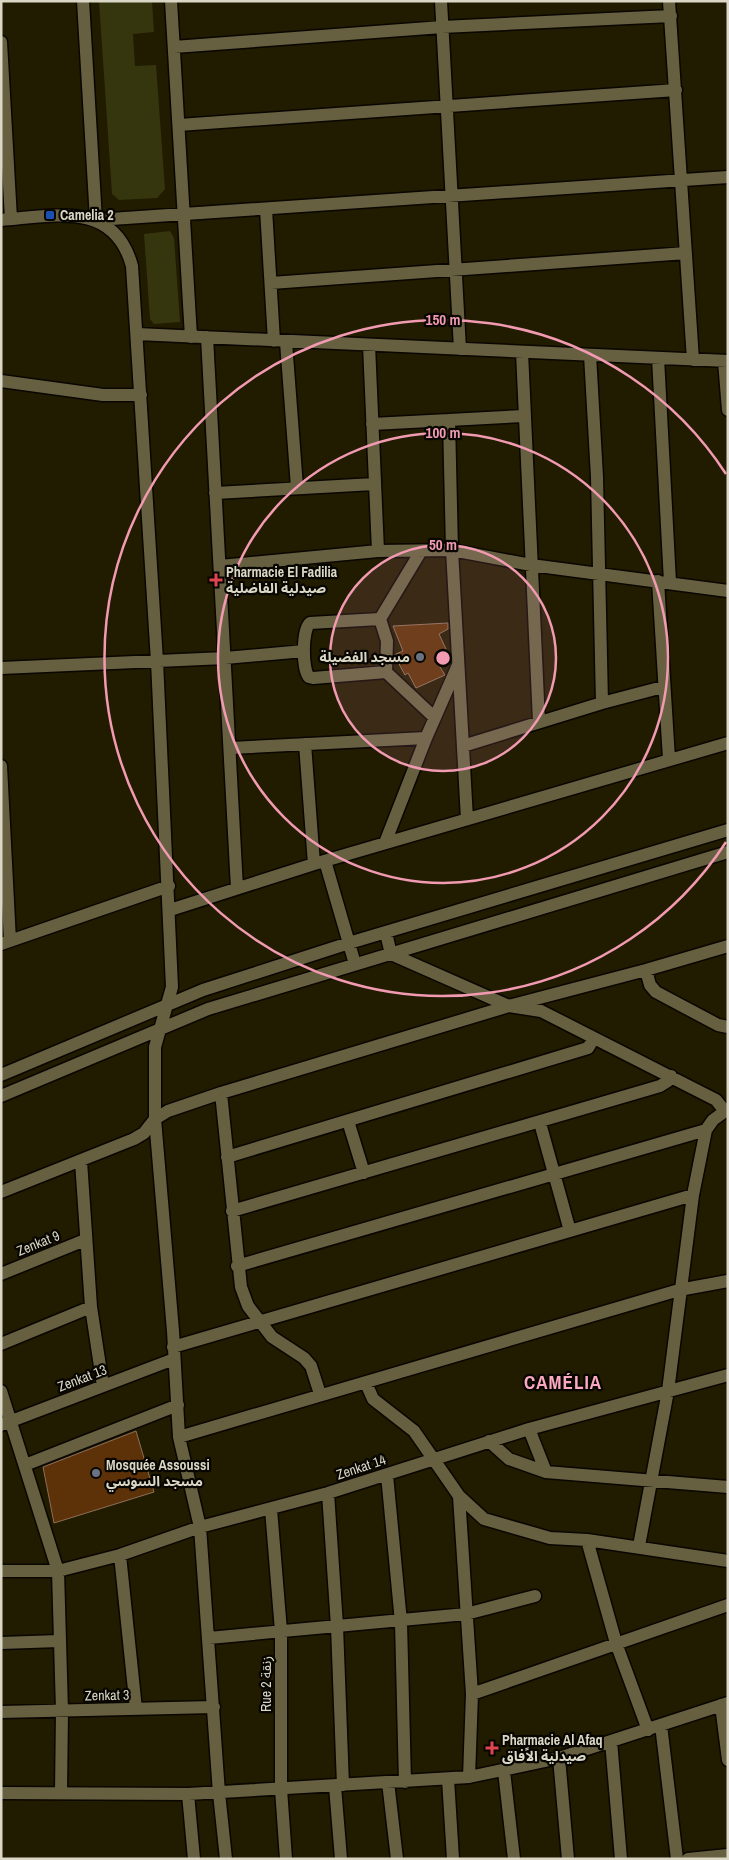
<svg xmlns="http://www.w3.org/2000/svg" width="729" height="1860" font-family="'Archivo Narrow','Noto Sans Arabic',sans-serif">
<style>
.green{fill:#35360d}
.building{fill:#5e3208;stroke:#8b6f5a}
.lines{fill:none;stroke-linecap:round;stroke-linejoin:round}
.minor-casing{stroke:#0a0600;stroke-width:15}
.minor{stroke:#666041;stroke-width:12}
.ring{fill:none;stroke:#f19ab2;stroke-width:2.5}
.transit-dot{fill:#1a4fb4;stroke:#080600;stroke-width:2}
.health-dot{fill:#e0444e;stroke:#080600;stroke-width:2}
.worship-dot{fill:#6b7280;stroke:#080600;stroke-width:2}
.labels{text-anchor:middle;stroke-width:4.5;stroke-linejoin:round;paint-order:stroke}
.poi-label{font-size:14px;font-weight:bold;fill:#dad7c6;stroke:#080600;text-anchor:start}
.street-label{font-size:14px;fill:#dad7c6;stroke:#080600}
.district-label{font-size:19px;font-weight:bold;letter-spacing:1px;fill:#fba9c0;stroke:#080600}
.centre{fill:#f19ab2;stroke:#080600;stroke-width:2.5}
.ring-label{font-size:15px;text-anchor:middle;font-weight:bold;fill:#f19ab2;stroke:#080600;stroke-width:4.5;stroke-linejoin:round;paint-order:stroke}
</style>
<rect width="100%" height="100%" fill="#211b00"/>
<path class="green" d="M99 1H152L154 32 133 34 135 66 156 65 165 189 157 198 119 200 112 194Z
M170 231 174 238 180 322 154 324 150 319 144 234Z"/>
<path class="building" d="M448 623V629L439 634 446 649 440 667 445 675 416 688 408 673 405 675 400 666 396 654 403 651 393 626Z
M136 1431 154 1492 54 1523 43 1467Z"/>
<g class="lines">
<g class="minor-casing">
<path id="minor" d="M83 1 96 220
M171 1 191 337
M441 1 460 349
M669 1 693 360
M1 42 11 219
M174 47 442 27 671 16
M179 125 676 90
M266 209 274 341
M1 220C54 216 114 200 132 266L157 661 172 987 155 1047V1119L173 1331 179 1437 200 1527 219 1793 226 1859
M96 220 728 177
M271 283 686 253
M137 334 728 361
M207 337 237 888
M286 342 297 487
M369 345 378 551
M522 352 539 722
M590 355 597 477 602 703
M658 358 670 582
M724 361 728 410
M1 381 103 395H141
M449 420 524 416
M372 424 449 420 452 550 467 819
M215 493 374 484
M421 551 380 619 387 641 386 672 435 718
M220 566 378 551 452 550 531 565 728 591
M658 581 669 759
M380 619 310 623C302 630 302 669 309 677L313 678 386 672
M1 668 225 658 304 651
M305 744 314 864
M463 746 602 703 663 687
M230 748 426 738
M1 766 10 941
M385 843 426 738 458 665
M325 861 355 964
M170 910 314 864 728 743
M386 933 391 954 509 1006 541 1011 716 1100 724 1110
M1 944 169 886
M646 970 650 985 656 992 718 1025 728 1027
M1 1075 203 990 349 943 728 830
M221 1093 241 1287 248 1306 272 1337 304 1358 311 1366 320 1394
M1 1096 208 1009 728 852
M348 1121 364 1173
M540 1123 570 1231
M227 1157 588 1048 594 1038
M81 1161 91 1307 103 1386
M1 1192 134 1139 144 1133 155 1119 168 1111 221 1093 509 1006 646 970 728 946
M232 1211 660 1086 668 1081 671 1076
M237 1266 706 1130
M1 1274 85 1240
M1 1344 91 1307
M173 1347 693 1195
M366 1383 373 1399 414 1431 459 1496 484 1519 550 1538 587 1540 728 1561
M1 1391 58 1571 62 1711 61 1793
M1 1425 174 1359
M529 1429 546 1472
M179 1437 679 1290 728 1281
M489 1441 509 1459 546 1472 728 1487
M25 1465 178 1405
M387 1475 401 1622 405 1782
M328 1493 337 1626 343 1785
M459 1496 472 1694 469 1777
M271 1509 281 1631V1789L286 1859
M587 1540 616 1643 648 1730
M639 1546 668 1391 693 1195 706 1130 713 1120 728 1109
M120 1555 136 1709
M1 1571H58L120 1555 200 1527 328 1493 529 1429 728 1375
M209 1638 466 1614 535 1596
M1 1643 59 1641
M472 1694 728 1605
M721 1705 728 1760
M1 1712 214 1707
M661 1725 677 1859
M611 1741 621 1859
M559 1758 568 1859
M504 1771 514 1859
M448 1779 453 1859
M388 1782 397 1859
M335 1786 341 1859
M1 1793 188 1794 469 1777 559 1758 728 1703
M188 1794 194 1859
M688 1859 728 1855"/>
</g>
<use href="#minor" class="minor"/>
</g>
<circle cx="443" cy="658" r="113" fill="#f19ab2" fill-opacity=".12"/>
<g class="ring">
<circle cx="443" cy="658" r="113"/>
<circle cx="443" cy="658" r="225"/>
<path d="M726 842A338 338 0 1 1 726 474"/>
</g>
<rect class="transit-dot" x="45" y="210" width="10" height="10" rx="2.5"/>
<g class="health-dot">
<path d="M213.5 572.5h5v5h5v5h-5v5h-5v-5h-5v-5h5z"/>
<path d="M489.5 1740.5h5v5h5v5h-5v5h-5v-5h-5v-5h5z"/>
</g>
<g class="worship-dot">
<circle cx="420" cy="657" r="5"/>
<circle cx="96" cy="1473" r="5"/>
</g>
<g class="labels">
<g class="poi-label">
<text x="60" y="220">Camelia 2</text>
<text x="226" y="577">Pharmacie El Fadilia<tspan x="226" dy="16">صيدلية الفاضلية</tspan></text>
<text x="410" y="662" text-anchor="end">مسجد الفضيلة</text>
<text x="106" y="1470">Mosquée Assoussi<tspan x="106" dy="16">مسجد السوسي</tspan></text>
<text x="502" y="1745">Pharmacie Al Afaq<tspan x="502" dy="16">صيدلية الاًفاق</tspan></text>
</g>
<g class="street-label">
<text transform="translate(38 1243) rotate(-22)" y="5">Zenkat 9</text>
<text transform="translate(82 1378) rotate(-21)" y="5">Zenkat 13</text>
<text transform="translate(361 1467) rotate(-18)" y="5">Zenkat 14</text>
<text transform="translate(266 1684) rotate(-90)" y="5">Rue 2 زنقة</text>
<text transform="translate(107 1695) rotate(-1)" y="5">Zenkat 3</text>
</g>
<g class="district-label">
<text x="563" y="1389">CAMÉLIA</text>
</g>
</g>
<circle cx="443" cy="658" r="8" class="centre"/>
<g class="ring-label">
<text x="443" y="325">150 m</text>
<text x="443" y="438">100 m</text>
<text x="443" y="550">50 m</text>
</g>
<rect width="729" height="1860" fill="none" stroke="#dad7c6" stroke-width="5"/>
</svg>
